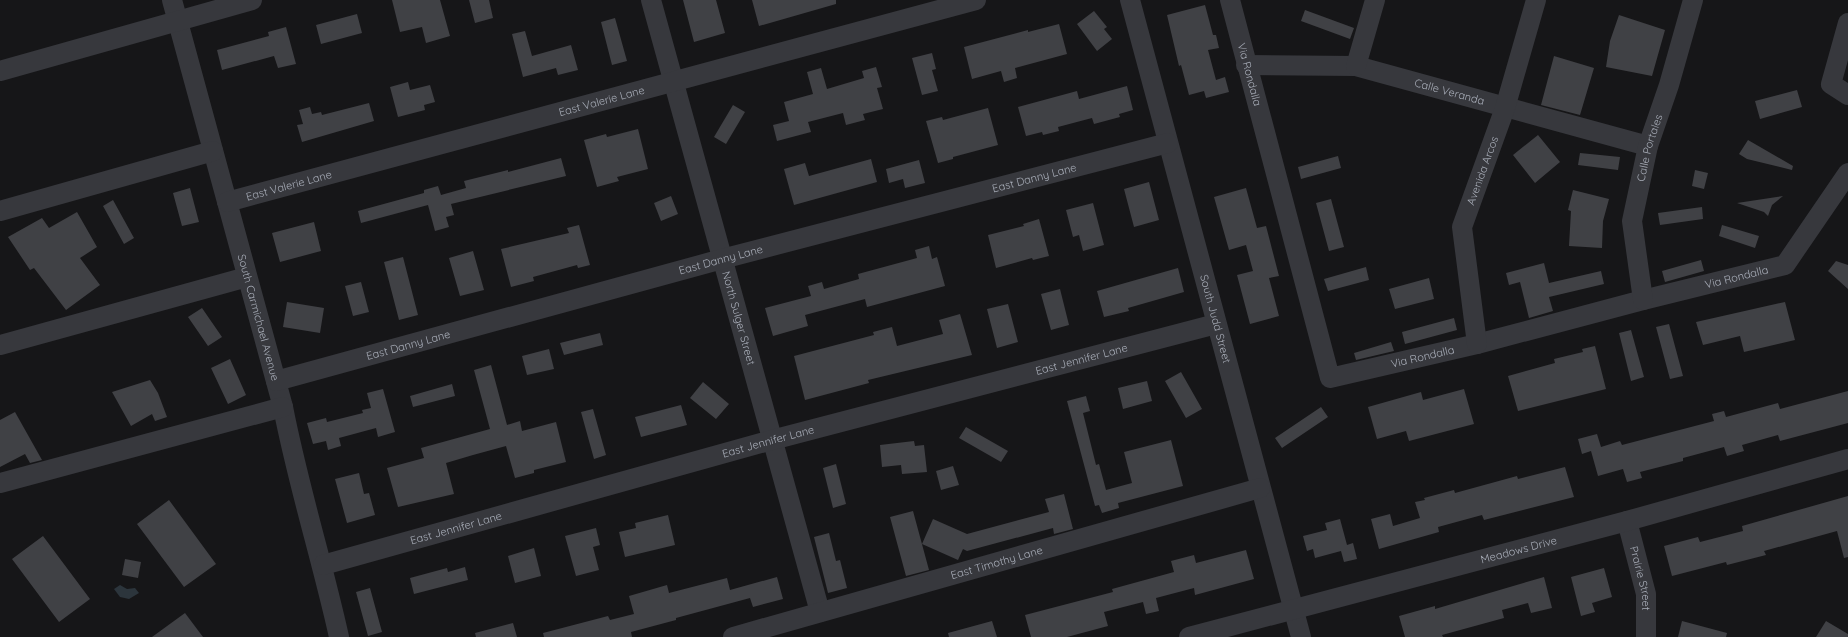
<svg xmlns="http://www.w3.org/2000/svg" width="1848" height="637" font-family="Quicksand,sans-serif">
<style>
.water{fill:#2c353c}
.building{fill:#404145}
.lines{fill:none;stroke-linecap:round;stroke-linejoin:round}
.minor{stroke:#37383d;stroke-width:20}
.labels{text-anchor:middle;stroke-width:4;stroke-linejoin:round;paint-order:stroke}
.street-label{font-size:11px;fill:#a8adb8;stroke:#111113}
</style>
<rect width="100%" height="100%" fill="#161618"/>
<path class="water" d="M120 585 127 589 135 588 139 593 129 599 120 597 114 589Z"/>
<path class="building" d="M392 0H440L450 36 426 43 422 27 400 32Z
M469 0H489L493 18 475 23Z
M683 0H716L725 33 694 42Z
M752 0H836V4L759 26Z
M1205 5 1213 35H1216L1219 48 1208 50 1216 80 1225 77 1229 92 1206 98 1204 91 1189 95 1181 65 1179 66 1167 15Z
M1305 10 1354 28 1350 39 1301 21Z
M1094 11 1107 27 1104 29 1112 39 1097 51 1077 24Z
M357 14 362 33 321 44 316 25Z
M1619 15 1665 30 1652 76 1606 67 1610 41Z
M615 18 627 61 612 65 601 22Z
M1059 24 1067 54 1015 68 1017 78 1004 82 1001 71 972 79 964 47 1028 30V32Z
M286 27 296 64 278 68 274 56 222 70 217 50 269 36 268 32Z
M525 31 532 56 571 45 578 70 558 75 556 68 523 77 512 34Z
M932 53 936 69 932 70 938 91 922 95 912 58Z
M1554 56 1594 68 1580 115 1541 105Z
M876 67 882 87 877 88 883 109 863 114 865 120 846 125 843 113 808 122 811 132 777 141 773 125 789 121 784 102 813 94 807 72 821 68 827 89 864 78 862 71Z
M408 82 410 90 430 85 435 102 424 105 425 110 398 117 390 87Z
M1127 86 1133 110 1119 114 1120 117 1094 124 1092 118 1058 127 1059 131 1043 135 1042 132 1026 136 1018 107 1077 91 1079 99Z
M1797 90 1802 107 1760 119 1755 101Z
M369 103 374 121 302 142 297 125 303 124 299 110 310 107 312 114 321 112 322 115Z
M733 105 745 112 726 144 714 137Z
M988 108 998 145 953 157V159L938 163 926 121 942 117 943 120Z
M638 129 648 169 617 177 619 181 597 187 584 140 606 134 607 137Z
M1538 135 1560 162 1535 183 1513 155Z
M1748 140 1793 166 1792 170 1747 159 1739 154Z
M1580 153 1620 157 1618 170 1578 165Z
M1338 156 1341 168 1301 179 1298 167Z
M561 158 566 176 451 204 454 215 446 217 449 227 435 231 428 205 361 223 358 211 424 193V190L438 186 441 195 466 188 464 181 508 170V172Z
M871 159 877 182 794 205 784 169 805 163 809 176Z
M919 160 925 183 905 188 903 179 889 183 886 169Z
M1695 170 1708 173 1704 189 1692 186Z
M1149 182 1159 220 1134 227 1124 189Z
M190 188 199 222 182 226 173 193Z
M1246 188 1257 228 1266 226 1279 276 1269 278 1279 316 1250 324 1237 275 1253 271 1246 245 1229 250 1214 197Z
M1573 190 1609 199 1603 221 1602 248 1569 246 1571 211 1568 210Z
M671 196 678 214 661 221 654 203Z
M1783 196 1772 205 1768 216 1764 212 1737 203Z
M1331 199 1344 247 1329 251 1316 203Z
M113 200 134 238 124 244 103 206Z
M1093 203 1104 245 1083 251 1079 235 1073 237 1066 210Z
M1702 207 1703 219 1660 225 1658 213Z
M77 212 97 247 80 258 100 285 66 310 34 268 30 270 8 237 42 218 49 228Z
M1039 219 1049 256 1033 260 1032 258 996 268 988 235 1024 226 1023 224Z
M314 222 321 251 280 262 272 233Z
M579 225 590 265 578 268 577 265 533 277 534 281 511 287 501 249 569 233 567 228Z
M1722 225 1759 236 1755 248 1719 236Z
M929 246 932 259 937 257 945 286 867 307 865 299 805 315 808 326 773 336 765 308 811 296 808 286 822 282 824 289 859 279 858 274 917 258 915 250Z
M473 251 484 290 460 296 449 258Z
M403 257 418 315 399 320 384 262Z
M1701 260 1704 271 1665 282 1662 271Z
M1836 261 1848 265V289L1828 271Z
M1544 263 1549 283 1601 271 1604 284 1549 297 1553 311 1529 318 1520 282 1509 285 1506 273Z
M1366 267 1369 280 1328 291 1324 279Z
M1178 268 1184 292 1128 308 1129 311 1104 317 1097 291Z
M1429 278 1434 299 1395 309 1389 289Z
M361 282 369 312 353 316 345 286Z
M1060 289 1069 325 1051 330 1041 294Z
M287 302 324 308 320 333 283 327Z
M1785 302 1795 340 1744 352 1740 336 1703 345 1696 322Z
M1008 304 1018 342 997 348 987 309Z
M202 308 222 337 208 346 188 317Z
M960 314 972 355 868 380 869 383 805 400 794 356 874 335 873 332 892 327 897 346 943 334 939 320Z
M1454 318 1457 330 1405 344 1402 332Z
M1669 324 1683 376 1670 379 1656 327Z
M1631 330 1644 377 1631 381 1619 333Z
M600 333 603 345 564 355 560 343Z
M1391 342 1394 351 1356 360 1354 353Z
M1595 346 1606 389 1518 411 1508 376 1555 363 1554 359 1583 352 1582 349Z
M549 349 554 369 527 375 522 356Z
M230 359 246 395 228 404 211 368Z
M491 365 507 425 520 421 522 431 556 422 566 462 534 470V473L515 478 506 446 473 455 446 463 454 494 398 507 387 468 424 458 421 448 490 429 474 370Z
M1181 372 1202 409 1186 418 1165 381Z
M150 380 158 393 167 417 155 421 152 414 131 426 112 392Z
M1147 381 1152 401 1123 409 1118 388Z
M703 382 729 404 716 419 690 398Z
M452 384 455 396 413 407 410 396Z
M383 389 395 432 378 437 376 428 339 438 341 446 328 450 326 441 313 444 307 423 326 418 327 422 363 413 362 410 371 408 367 393Z
M1464 389 1474 424 1409 441 1406 431 1377 439 1368 407 1421 392 1423 400Z
M1848 391V423L1780 441 1778 435 1742 445 1744 451 1727 456 1724 447 1683 458V461L1640 472 1642 478 1627 482 1623 469 1598 476 1591 451 1582 454 1578 439 1597 434 1601 447 1620 441 1622 445 1714 421 1712 414 1724 411 1726 417 1778 403 1780 409Z
M1086 396 1090 411 1083 413 1096 465 1099 464 1106 490 1132 483 1124 452 1171 440 1183 486 1118 503 1119 508 1102 513 1099 505 1095 506 1067 401Z
M681 405 687 425 641 437 635 417Z
M1321 407 1328 417 1282 448 1275 438Z
M593 409 606 455 594 459 581 412Z
M15 412 42 460 30 463 25 454 0 467V420Z
M966 427 1008 451 1001 462 959 438Z
M914 441 915 446 924 445 927 472 902 474 901 465 882 467 880 445Z
M836 464 846 504 833 508 823 468Z
M953 466 959 485 941 490 936 471Z
M1565 467 1574 497 1484 520 1482 515 1438 527 1439 532 1379 549 1371 519 1390 514 1393 526 1420 518 1415 502 1425 500 1424 498 1454 490 1455 493 1517 476 1518 479Z
M359 473 364 494 369 493 375 515 347 523 335 479Z
M1064 494 1073 529 1054 534 1053 528 967 551 963 549 958 560 922 544 933 519 967 534 1049 512 1045 499Z
M1848 496V557L1844 558 1837 531 1764 551 1766 555 1727 565 1726 562 1672 576 1664 546 1698 537 1700 542 1743 531 1742 526Z
M169 500 216 564 184 587 137 524Z
M913 511 929 570 906 576 890 517Z
M668 515 675 545 625 557 619 532 636 528 635 523Z
M1340 519 1347 545 1353 543 1357 559 1344 562 1341 551 1315 558 1313 549 1307 551 1303 536 1327 530 1325 523Z
M596 528 600 545 593 547 599 570 576 576 565 536Z
M829 533 836 561 840 560 847 588 828 593 814 537Z
M43 536 90 599 59 622 12 559Z
M534 548 541 576 515 583 508 556Z
M1246 550 1254 579 1195 595 1194 588 1156 598 1159 611 1146 614 1143 602 1104 612 1108 626 1067 637H1031L1025 615 1113 592 1112 589 1174 572 1171 561 1194 555 1196 563Z
M125 559 141 562 138 578 122 575Z
M465 567 468 580 414 594 410 578 447 568 448 572Z
M1604 568 1612 597 1592 603 1595 612 1581 616 1571 577Z
M777 577 783 599 753 607 750 598 676 618V620L631 632 632 637H544L543 633 608 616 610 620 634 614 629 596 667 585 669 593 727 578 730 590Z
M1544 577 1552 608 1531 613 1528 603 1502 610 1504 618 1442 635 1443 637H1405L1399 616 1435 606V609Z
M370 588 382 632 368 636 356 592Z
M185 613 203 637H152Z
M992 621 997 637H949L948 633Z
M1682 621 1727 633 1726 637H1678Z
M1826 621 1848 634V637H1816Z
M513 623 517 637H476L475 633Z"/>
<g class="lines">
<g class="minor">
<path id="s1" d="M172 0 283 407C298 485 322 560 339 637"/>
<path id="s2" d="M651 0 820 612"/>
<path id="s3" d="M1130 0 1301 637"/>
<path id="s4" d="M1230 0 1330 378 1477 344 1643 300 1785 265 1848 173"/>
<path d="M1848 23 1831 84 1848 95"/>
<path id="s5" d="M1246 65 1356 66 1648 146"/>
<path d="M1356 66 1375 0"/>
<path d="M0 71 252 0"/>
<path id="s6" d="M227 202 976 0"/>
<path d="M0 211 213 151"/>
<path id="s7" d="M1643 300 1632 221 1648 146 1669 85 1693 0"/>
<path id="s8" d="M1477 344 1462 227 1505 108 1536 0"/>
<path d="M0 345 247 277"/>
<path id="s9" d="M276 381 722 259 1168 143"/>
<path d="M0 483 283 407"/>
<path id="s10" d="M1627 521 1646 594V637"/>
<path id="s11" d="M323 565 772 440 1216 324"/>
<path id="s12" d="M733 637 1260 488"/>
<path id="s13" d="M1189 637 1627 521 1848 459"/>
</g>
</g>
<g class="labels">
<g class="street-label">
<text dy="4" stroke="none"><textPath href="#s4" startOffset="77">Via Rondalla</textPath></text>
<text dy="4" stroke="none"><textPath href="#s5" startOffset="207">Calle Veranda</textPath></text>
<text dy="4" stroke="none"><textPath href="#s6" startOffset="388">East Valerie Lane</textPath></text>
<text dy="4" stroke="none"><textPath href="#s7" startOffset="155">Calle Portales</textPath></text>
<text dy="4" stroke="none"><textPath href="#s8" startOffset="178">Avenida Arcos</textPath></text>
<text dy="4" stroke="none"><textPath href="#s9" startOffset="785">East Danny Lane</textPath></text>
<text dy="4" stroke="none"><textPath href="#s6" startOffset="64">East Valerie Lane</textPath></text>
<text dy="4" stroke="none"><textPath href="#s9" startOffset="461">East Danny Lane</textPath></text>
<text dy="4" stroke="none"><textPath href="#s4" startOffset="810">Via Rondalla</textPath></text>
<text dy="4" stroke="none"><textPath href="#s1" startOffset="329">South Carmichael Avenue</textPath></text>
<text dy="4" stroke="none"><textPath href="#s2" startOffset="330">North Sulger Street</textPath></text>
<text dy="4" stroke="none"><textPath href="#s3" startOffset="330">South Judd Street</textPath></text>
<text dy="4" stroke="none"><textPath href="#s9" startOffset="137">East Danny Lane</textPath></text>
<text dy="4" stroke="none"><textPath href="#s4" startOffset="486">Via Rondalla</textPath></text>
<text dy="4" stroke="none"><textPath href="#s11" startOffset="786">East Jennifer Lane</textPath></text>
<text dy="4" stroke="none"><textPath href="#s11" startOffset="462">East Jennifer Lane</textPath></text>
<text dy="4" stroke="none"><textPath href="#s11" startOffset="138">East Jennifer Lane</textPath></text>
<text dy="4" stroke="none"><textPath href="#s13" startOffset="341">Meadows Drive</textPath></text>
<text dy="4" stroke="none"><textPath href="#s12" startOffset="274">East Timothy Lane</textPath></text>
<text dy="4" stroke="none"><textPath href="#s10" startOffset="59">Prairie Street</textPath></text>
</g>
</g>
</svg>
